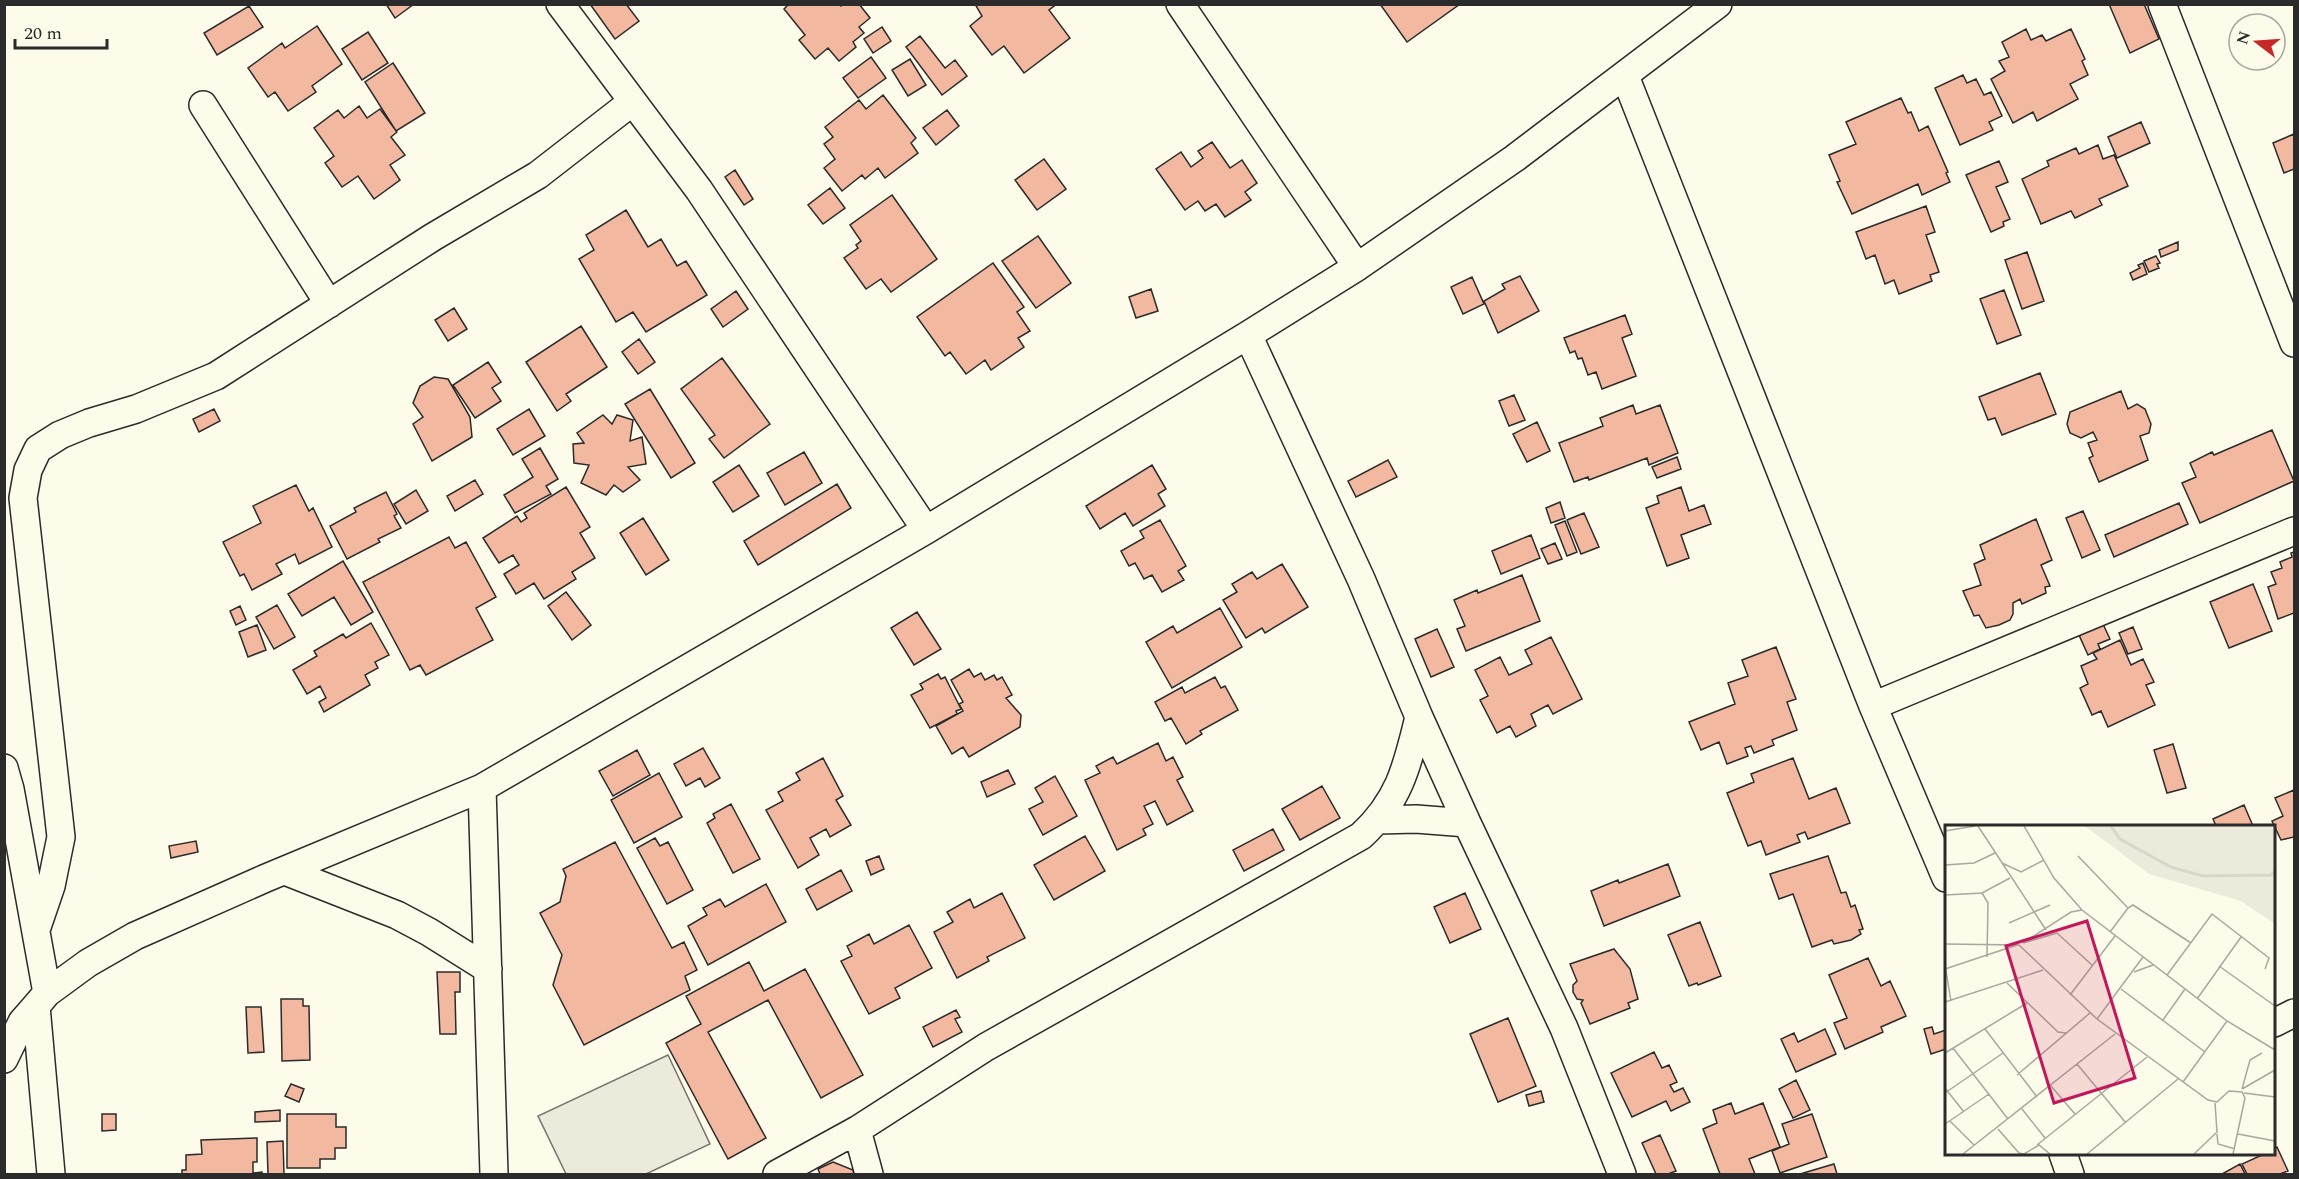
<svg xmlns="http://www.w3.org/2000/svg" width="2299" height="1179" font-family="Spectral,serif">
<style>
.green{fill:#ecebdb;stroke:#74746e;stroke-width:1.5}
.building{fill:#f2b8a0;stroke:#2b2b2b;stroke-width:1.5}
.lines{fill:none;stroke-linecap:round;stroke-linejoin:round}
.minor-casing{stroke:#2b2b2b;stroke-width:30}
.minor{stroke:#fdfbea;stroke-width:27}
.inset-river{fill:none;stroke:#d8d7c9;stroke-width:3}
.inset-road{fill:none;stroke:#a9a89e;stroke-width:1.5}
.view{fill:#c2185b;fill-opacity:0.15;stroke:#c2185b;stroke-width:3}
.inset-edge{fill:none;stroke:#2b2b2b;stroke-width:3}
</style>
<rect width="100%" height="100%" fill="#fdfbea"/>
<path class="green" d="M668 1055 710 1144 646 1174H566L538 1116Z"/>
<path class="building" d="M386 4H414L395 18Z
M590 4H626L639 21 615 39Z
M789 4H839L841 6 843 4H859L870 18 859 27 864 33 853 42 856 47 839 61 828 48 815 59 799 40 805 35 784 9Z
M1057 4 1049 10 1070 38 1024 73 1004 46 992 55 970 26 982 16 975 4Z
M1380 4H1460L1407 42Z
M2109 4H2144L2159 39 2130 53Z
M249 6 263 27 217 55 204 33Z
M317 26 342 64 312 86 316 92 288 111 275 92 268 97 248 68 282 43 285 48Z
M882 27 891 41 873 53 864 39Z
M2026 29 2031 40 2042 35 2046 41 2071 29 2085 59 2082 61 2088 75 2070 84 2078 99 2037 121 2033 112 2013 123 1991 79 2005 71 1999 61 2009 57 2002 42Z
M368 32 388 63 362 80 342 49Z
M920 36 945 68 955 60 967 76 942 95 906 47Z
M871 57 886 78 858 98 843 78Z
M910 59 926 85 908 96 892 70Z
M393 63 425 113 396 131 365 82Z
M1963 75 1967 83 1976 79 1984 95 1991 92 2002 116 1989 122 1993 130 1960 145 1935 88Z
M883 95 916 138 911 143 918 153 885 178 878 168 865 179 862 175 842 191 824 168 835 159 824 144 833 137 825 127 859 100 866 109Z
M1901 98 1908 113 1911 112 1919 131 1928 126 1948 172 1946 173 1950 182 1922 195 1918 184 1852 214 1837 182 1840 181 1829 155 1856 144 1846 122Z
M359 106 367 118 380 109 397 132 391 137 405 155 390 165 400 180 374 199 358 176 342 187 325 163 334 156 314 128 338 110 344 118Z
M947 110 959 126 936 145 923 128Z
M2141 122 2150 143 2117 158 2108 137Z
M2294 134V169L2284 173 2273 143Z
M1212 142 1230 168 1242 160 1257 183 1245 192 1251 200 1225 217 1216 204 1205 211 1198 201 1185 210 1156 169 1181 152 1191 167 1203 158 1198 151Z
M2098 145 2103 159 2114 155 2128 186 2099 199 2102 205 2075 218 2071 211 2041 224 2022 179 2049 166 2047 161 2076 148 2079 154Z
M1044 159 1066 189 1037 210 1015 180Z
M1999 161 2008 182 1996 187 2010 219 2003 222 2004 226 1991 232 1966 175Z
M735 170 753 199 744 205 725 177Z
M830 188 845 208 823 224 808 205Z
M892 195 937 259 891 292 881 279 866 289 844 258 858 248 856 245 861 241 850 225Z
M1926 206 1935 232 1926 235 1939 272 1930 275 1932 281 1899 294 1894 280 1885 284 1875 255 1866 259 1856 232Z
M626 210 648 247 661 239 677 266 686 261 707 295 646 332 633 312 616 322 579 259 594 250 586 235Z
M1038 236 1071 283 1036 308 1002 261Z
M2178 242V250L2161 257 2159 250Z
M2027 252 2044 301 2022 309 2005 260Z
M2156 256 2160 263 2157 264 2159 268 2149 272 2144 261Z
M993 263 1024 307 1017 312 1030 331 1018 338 1024 347 991 370 985 360 966 374 950 352 945 356 917 317Z
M2143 263 2147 274 2133 280 2130 273 2140 268 2138 265Z
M1520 276 1539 311 1498 333 1484 301 1505 289 1502 284Z
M1472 277 1484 304 1463 314 1451 287Z
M1151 289 1158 311 1136 318 1129 297Z
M2004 290 2021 335 1997 344 1980 299Z
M736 291 748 309 723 327 711 309Z
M454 308 467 329 448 341 435 320Z
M1625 315 1632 334 1622 338 1636 376 1602 389 1596 372 1588 375 1582 358 1578 359 1575 351 1570 353 1564 338Z
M581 326 607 367 566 394 571 401 557 411 526 362Z
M639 339 655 362 638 374 622 352Z
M722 358 770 424 724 458 709 439 715 435 681 389Z
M488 362 501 382 492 388 501 401 475 418 453 385Z
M2040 373 2056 414 2002 435 1995 418 1988 420 1979 397Z
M434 377 448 379 470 417 472 437 432 461 413 424 423 417 413 403 420 386Z
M650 389 695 463 671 478 625 404Z
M2121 391 2128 409 2137 404 2145 409 2151 424 2149 433 2140 436 2148 460 2099 482 2089 458 2093 456 2088 443 2097 440 2093 432 2081 438 2070 433 2067 424 2070 412Z
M1514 395 1525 420 1509 426 1499 401Z
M1633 405 1636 414 1660 405 1678 453 1649 465 1647 458 1589 480 1588 477 1574 482 1559 443 1603 426 1600 418Z
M214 409 220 421 199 432 193 419Z
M529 409 545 436 513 455 497 429Z
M603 415 612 424 617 415 633 420 630 441 642 437 646 464 628 467 640 480 623 492 614 485 606 495 581 483 589 465 574 463 573 444 584 443 577 433Z
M1537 422 1550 451 1527 462 1513 434Z
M2272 430 2294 481 2200 523 2182 483 2196 477 2190 463 2212 452 2214 455Z
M540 448 558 479 546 486 551 494 515 513 504 495 533 477 522 459Z
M804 452 822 483 785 505 767 473Z
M1677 457 1681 469 1657 478 1652 467Z
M1388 460 1397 477 1356 497 1348 481Z
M739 465 759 496 733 512 713 482Z
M1152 465 1166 489 1158 494 1165 506 1133 526 1125 513 1100 529 1086 506Z
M475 480 483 494 455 511 447 496Z
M837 484 851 508 758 565 744 541Z
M296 485 309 511 313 508 332 547 299 564 295 554 276 564 282 574 252 590 244 574 240 576 223 542 261 523 253 506Z
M566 487 590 527 580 533 595 558 572 572 576 579 544 599 534 583 516 594 504 574 519 565 513 555 499 563 483 538 517 516 521 522 527 518 524 513Z
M1681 487 1689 511 1704 505 1711 524 1681 535 1689 558 1667 566 1646 508 1659 503 1657 496Z
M416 490 428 511 406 524 394 504Z
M386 492 397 514 394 516 401 528 378 539 380 542 347 559 330 526 356 512 354 508Z
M1560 502 1565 518 1551 523 1546 508Z
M2179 503 2188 524 2114 557 2105 535Z
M2083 511 2100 550 2082 558 2066 518Z
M1584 513 1599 547 1581 554 1567 520Z
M643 518 669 560 646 575 620 533Z
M2036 519 2052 560 2041 565 2050 586 2045 587 2046 593 2022 604 2020 599 2013 603V614L2010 620 1999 625 1986 628 1979 615 1974 616 1963 591 1981 585 1974 564 1985 559 1980 545Z
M1160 520 1186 566 1178 571 1184 580 1162 592 1152 575 1144 579 1135 563 1129 566 1121 551 1144 538 1140 531Z
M1565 521 1577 552 1567 556 1555 525Z
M1531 535 1540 558 1501 574 1492 551Z
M449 537 455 548 466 542 496 597 476 608 493 640 426 675 420 665 410 670 363 582Z
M1555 543 1562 559 1548 564 1541 549Z
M2294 552V613L2278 619 2268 587 2276 584 2271 572 2282 568 2280 562 2292 557 2291 553Z
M343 561 373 612 351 625 334 597 302 616 288 594Z
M1282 564 1308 607 1265 633 1262 628 1246 638 1223 600 1237 592 1232 584 1252 572 1257 579Z
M1522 575 1540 621 1466 651 1457 629 1465 626 1454 600 1477 590 1478 593Z
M2253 584 2272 631 2229 648 2210 602Z
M566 592 591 625 572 640 548 606Z
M277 605 295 637 274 649 256 617Z
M240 606 246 620 236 625 230 611Z
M1220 608 1242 647 1172 688 1146 642 1173 626 1177 633Z
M917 612 941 649 914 665 891 628Z
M371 623 389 655 375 662 378 668 365 675 370 685 324 712 319 702 326 698 320 686 307 694 293 670 317 656 314 651 343 634 346 638Z
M2103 624 2110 639 2098 644 2100 649 2088 655 2079 635Z
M257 625 266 650 248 657 239 632Z
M2133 627 2142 649 2128 654 2119 633Z
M1437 629 1454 667 1431 677 1415 639Z
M1551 637 1582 699 1553 714 1548 705 1531 714 1536 726 1516 737 1510 726 1497 733 1480 700 1488 696 1475 670 1500 657 1509 675 1532 664 1525 650Z
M2120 640 2131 665 2143 659 2154 682 2146 685 2155 705 2108 727 2101 711 2092 715 2080 688 2088 684 2081 666 2097 659 2093 653Z
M1776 647 1796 699 1787 702 1797 730 1772 740 1774 745 1754 753 1751 746 1745 748 1748 756 1727 764 1719 742 1701 750 1689 722 1735 704 1728 683 1748 676 1742 660Z
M969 669 974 677 981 673 985 680 994 675 997 680 1002 677 1012 695 1006 698 1021 715 1020 727 969 757 963 747 952 754 936 726 963 711 959 704 963 702 951 680Z
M938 674 941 679 945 677 961 709 956 711 957 714 930 728 911 695 923 689 920 684Z
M1215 677 1221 688 1225 686 1238 710 1200 731 1202 734 1186 744 1171 718 1165 721 1155 702 1182 687 1185 693Z
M1158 743 1166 761 1173 757 1183 777 1177 780 1193 811 1167 825 1155 801 1144 806 1153 824 1143 829 1146 835 1117 850 1085 780 1100 773 1096 766 1113 757 1117 764Z
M2173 744 2186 788 2167 793 2154 750Z
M703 748 720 778 705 787 700 778 686 786 674 764Z
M637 750 650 775 613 796 599 771Z
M823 758 843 796 836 800 851 825 830 837 826 829 810 838 819 855 798 868 766 810 783 801 778 792 800 780 796 773Z
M1793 758 1809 799 1836 788 1850 823 1808 839 1805 832 1797 835 1800 842 1766 855 1761 841 1748 846 1727 793 1754 782 1751 774Z
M1008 770 1015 784 987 797 981 782Z
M659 773 682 817 634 843 611 800Z
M1055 776 1077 816 1043 835 1029 809 1043 802 1035 788Z
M1322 786 1340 818 1300 840 1282 809Z
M2294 790V837L2281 840 2272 821 2283 816 2275 798Z
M731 804 760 859 733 873 707 823 715 818 713 814Z
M2244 805 2253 826H2216L2213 819Z
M1273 829 1284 850 1244 871 1233 850Z
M1085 836 1105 871 1054 900 1034 865Z
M655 838 660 846 668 842 693 890 667 904 637 848Z
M196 841 198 852 171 858 169 846Z
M615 842 672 948 684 942 697 970 685 976 690 990 584 1045 553 985 562 955 540 913 560 902 566 876 563 869Z
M879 856 884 869 871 875 866 861Z
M1828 856 1841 893 1846 892 1851 907 1855 905 1863 929 1859 930 1861 934 1851 940 1834 944 1832 940 1812 947 1793 894 1779 899 1770 874Z
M1668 864 1680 896 1604 926 1591 891 1618 880 1619 883Z
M841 870 852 891 817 910 806 889Z
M766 884 786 922 708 965 688 926 707 915 703 908 720 899 725 907Z
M1002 893 1025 938 987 957 989 961 957 978 934 932 953 922 947 912 970 899 974 908Z
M1465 893 1481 929 1450 943 1434 907Z
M1700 922 1721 976 1698 985 1697 983 1689 986 1668 935Z
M909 925 932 968 895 988 900 998 869 1014 841 961 852 956 847 946 869 934 874 944Z
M1614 949 1630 969 1638 999 1628 1003 1630 1008 1590 1024 1581 1003 1583 1000 1577 999 1573 992V985L1577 981 1570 964Z
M1868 958 1881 986 1890 981 1906 1016 1881 1027 1883 1032 1845 1049 1834 1023 1847 1018 1829 975Z
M749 962 764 991 805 969 863 1075 821 1098 768 1000 708 1032 766 1138 728 1159 666 1043 701 1024 686 996Z
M437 972H460V992H455L456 1034H440Z
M281 999H303V1006H309L310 1060 282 1061Z
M246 1007H261L264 1052 248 1053Z
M956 1010 960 1017 955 1019 962 1032 933 1047 923 1027Z
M1508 1018 1536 1086 1498 1102 1470 1034Z
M1932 1027 1934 1034 1946 1030V1049L1931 1054 1924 1029Z
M1825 1029 1836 1054 1796 1072 1781 1039 1794 1033 1798 1042Z
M1654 1052 1662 1068 1669 1065 1677 1082 1670 1085 1674 1092 1683 1088 1690 1102 1671 1111 1666 1101 1632 1117 1611 1073Z
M1796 1080 1810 1110 1793 1118 1779 1089Z
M291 1084 304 1089 299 1102 285 1096Z
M1541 1091 1544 1102 1529 1106 1526 1095Z
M1731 1103 1735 1114 1763 1103 1780 1147 1749 1159 1755 1174H1720L1703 1129 1717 1123 1713 1110Z
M280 1110V1121L255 1122V1112Z
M102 1114H116V1130L102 1131Z
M287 1114H336V1127H346V1148H335V1159H320V1168H287Z
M1812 1114 1827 1157 1780 1173 1772 1151 1789 1144 1782 1124Z
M1660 1135 1676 1171 1668 1174H1656L1642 1143Z
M257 1138V1162H253V1173L262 1172V1174H182V1170H186V1155L202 1154 201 1140Z
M283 1141 284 1174H268L267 1142Z
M2277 1147 2288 1171 2280 1174H2247L2242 1164 2264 1154H2274V1149Z
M833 1162 853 1170 854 1174H820L818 1169Z
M1834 1164 1837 1174H1800Z
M2240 1164 2245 1174H2222Z"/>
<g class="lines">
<g class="minor-casing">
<path id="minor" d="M560 4 699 190 926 530
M1180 4 1357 267
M2162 4 2294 343
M1625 76 1873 706 1946 878
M203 105 329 304
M1248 335 1361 579 1419 717 1467 823 1564 1028 1622 1174
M1873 706 2294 531
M4 768 10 789 47 993
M482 788 494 1174
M1378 820 1416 819 1467 823
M285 871 397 915 429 932 488 969
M36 930 51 886 61 837 23 498 28 470 38 449 60 435 89 423 136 409 216 376 433 237 538 175 632 102
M36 1006 51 1174
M2274 1023 2294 1013
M4 1059 22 1022 36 1006 47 993 88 963 135 936 266 878 482 788 926 530 1248 335 1357 267 1515 158 1718 4
M857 1130 869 1174
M2063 1154 2070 1174
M777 1174 857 1130 986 1047 1361 836C1400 800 1407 766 1419 717"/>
</g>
<use href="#minor" class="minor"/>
</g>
<g transform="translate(1945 825)">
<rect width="330" height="330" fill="#fdfbea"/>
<path d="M140 1H330V99L296 76 204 49Z" fill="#ecebdb"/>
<path class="inset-river" d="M166 1 175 14 226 42 258 51 326 50 330 46"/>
<path class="inset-road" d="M33 1 101 105M79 1 109 53 137 85 282 196 330 225M0 6 30 1M133 31 183 83 165 107M57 38 76 47 99 35M0 40 29 38 50 28M37 68 43 78 42 132M0 70 37 68 65 53M183 83 188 80 246 118M64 98 105 80M81 116 126 87 137 85M78 118 112 108 148 141M0 119 74 120 152 194 263 275 272 277 284 266 297 267 300 273 288 329M0 140 6 176M274 141 330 181M0 144 72 120M189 147 208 140M222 150 267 89 324 133 320 144M62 158 113 207 121 208M176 164 260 227M125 170 170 111M252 174 296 112M0 177 98 145M152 194 198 132M218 195 240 164M40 204 92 272M8 223 63 294M0 228 82 178M132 239 181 298M72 250 145 188M238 257 282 196M106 261 130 289M0 263 19 287M297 264 305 235 317 228M297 264 330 245M0 268 58 228M299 268 330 272M77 284 100 313M5 296 29 320M0 299 44 269M53 304 74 328 79 329 94 320 105 329M272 309 273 319 290 324M293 309 330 316M92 320 202 232M18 329 170 209M142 329 233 254M249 329 272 307 270 278"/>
<path class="view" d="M142 96 190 253 109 278 61 121Z"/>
<rect width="330" height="330" class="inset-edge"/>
</g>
<rect width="2299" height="1179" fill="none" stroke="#2b2b2b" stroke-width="12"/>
<g transform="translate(2257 42) rotate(287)"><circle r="28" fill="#fdfbea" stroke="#a9a89e" stroke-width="1.5"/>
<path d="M0-4.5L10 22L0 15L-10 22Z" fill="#c62828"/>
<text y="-9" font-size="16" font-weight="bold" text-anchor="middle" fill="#2b2b2b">N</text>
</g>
<path d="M15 39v9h92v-9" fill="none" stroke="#2b2b2b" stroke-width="3"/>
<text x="24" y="39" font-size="18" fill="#2b2b2b" stroke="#fdfbea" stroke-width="4.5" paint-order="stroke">20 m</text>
</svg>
